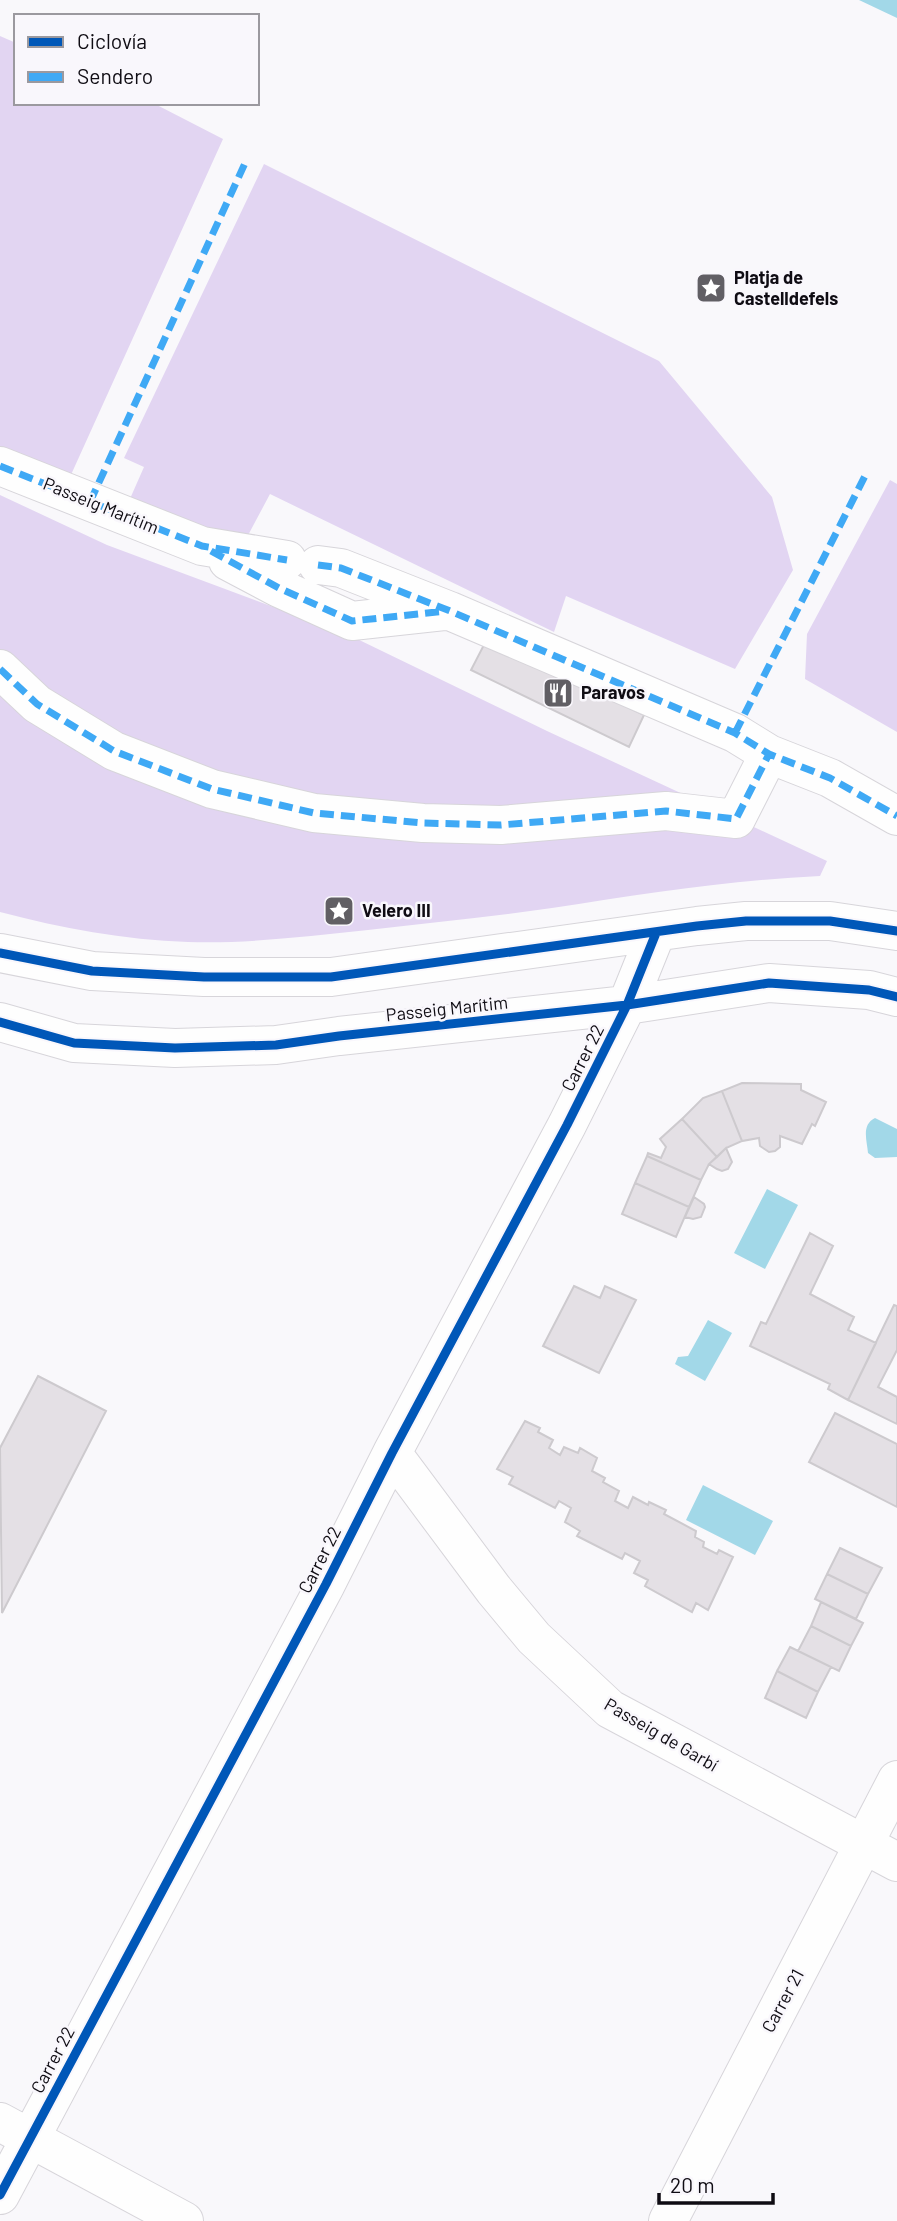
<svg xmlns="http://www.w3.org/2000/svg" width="897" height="2221" font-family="Barlow,sans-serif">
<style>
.green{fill:#e2d5f2}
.water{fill:#a2d8e8}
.building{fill:#e4e0e5;stroke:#cdcace;stroke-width:2}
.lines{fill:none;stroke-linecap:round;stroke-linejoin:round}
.street-casing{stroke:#d7d5da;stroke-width:40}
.street{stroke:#fefefe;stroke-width:38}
.quiet{stroke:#3fa9f5;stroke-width:7;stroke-dasharray:14 7;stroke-linecap:butt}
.cycleway-casing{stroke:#f9f7fc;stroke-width:13}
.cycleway{stroke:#0057b8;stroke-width:9}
.labels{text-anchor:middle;stroke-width:5;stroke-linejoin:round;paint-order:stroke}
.poi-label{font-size:18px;font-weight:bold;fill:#0f0c13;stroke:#f9f7fc;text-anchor:start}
.street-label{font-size:18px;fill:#0f0c13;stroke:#f9f7fc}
</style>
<rect width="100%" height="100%" fill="#f9f8fb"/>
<path class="green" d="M0 36 16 43V103H153L223 139 70 477 0 450Z
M264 164 659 361 772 497 793 570 735 669 566 596 554 632 270 494 245 541 129 501 144 467 124 458Z
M890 480 897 484V732L805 679 807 634Z
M0 495 107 545 351 636 547 731 827 861 820 876C730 880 642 894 552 908 491 917 429 923 368 930 308 936 248 944 188 942 124 940 61 928 0 912Z"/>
<path class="water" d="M859 0H897V18Z
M875 1118 897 1129V1157L875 1158 868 1153C867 1140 861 1125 875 1118Z
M767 1189 798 1205 765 1269 734 1253Z
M708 1320 732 1333 705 1381 675 1364 678 1357 688 1356Z
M703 1485 773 1521 755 1555 686 1520Z"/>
<path class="building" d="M487 639 644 715 629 747 471 670Z
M742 1083 801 1084V1090L826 1102 815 1126 812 1124 802 1144 780 1136V1147L775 1151 769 1152 760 1146 759 1138 742 1141 722 1091Z
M722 1091 742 1141 726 1148 717 1157 682 1119 703 1098Z
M682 1119 717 1157 709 1164 701 1180 647 1156 648 1153 661 1158 666 1147 660 1139Z
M726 1148 732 1162 728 1169 722 1171 717 1169 709 1164Z
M647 1156 701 1180 689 1207 635 1183Z
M635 1183 689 1207 676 1237 622 1214Z
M694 1197 704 1204 705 1207 701 1217 693 1219 685 1217Z
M810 1233 833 1246 810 1294 854 1317 848 1330 876 1343 848 1400 828 1389 830 1384 750 1346 761 1322 766 1324Z
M574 1286 600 1298 605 1286 636 1300 599 1373 543 1346Z
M894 1305 897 1306V1350L878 1387 897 1397V1424L848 1400Z
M38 1376 106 1411 2 1613 0 1448Z
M835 1413 897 1444V1507L809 1462Z
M525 1421 540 1428 538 1432 553 1440 549 1448 560 1455 564 1447 578 1453 580 1448 597 1458 592 1471 605 1478 603 1482 619 1491 615 1501 628 1508 633 1497 648 1505 649 1502 666 1510 664 1514 696 1531 695 1537 704 1542 703 1547 717 1554 719 1550 733 1557 708 1610 696 1603 692 1612 645 1586 648 1580 634 1573 640 1561 625 1553 622 1559 577 1536 580 1531 565 1522 571 1508 559 1501 555 1508 509 1484 513 1477 497 1469Z
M840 1548 882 1568 868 1594 827 1574Z
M827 1574 868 1594 856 1619 815 1599Z
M821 1602 863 1623 851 1646 811 1626Z
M811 1626 851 1646 839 1671 798 1651Z
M790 1647 831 1667 818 1692 777 1671Z
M777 1671 818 1692 806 1718 765 1698Z"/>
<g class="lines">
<g class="street-casing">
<path id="street" d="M0 466 202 546 287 560
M228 561 279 588 352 621 444 611
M318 565 341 568 450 611 735 733 769 754 830 778 897 816
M0 669 37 704 114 751 212 789 314 813 423 823 501 825 666 811 736 819 769 754
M0 953 92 971 204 977H331L697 926 746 921H830L897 931
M0 1022 74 1043 175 1048 276 1045 339 1036 627 1005 769 983 869 990 897 997
M392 1453 494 1590 534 1638 610 1709 897 1862
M0 2122 184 2221
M0 2195 326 1584 392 1453 567 1125 627 1005 656 933
M668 2221 897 1780"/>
</g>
<use href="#street" class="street"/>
<path class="quiet" d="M0 466 202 546 287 560
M90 502 246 161
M211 551 279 588 352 621 446 611
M318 565 341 568 450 611 735 733 769 754 830 778 897 816
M0 669 37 704 114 751 212 789 314 813 423 823 501 825 666 811 736 819 769 754
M735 733 867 472"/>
<g class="cycleway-casing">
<path id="cycleway" d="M0 953 92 971 204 977H331L697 926 746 921H830L897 931
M0 1022 74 1043 175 1048 276 1045 339 1036 627 1005 769 983 869 990 897 997
M0 2195 326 1584 392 1453 567 1125 627 1005 656 933"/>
</g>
<use href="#cycleway" class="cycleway"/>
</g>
<defs>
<g id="sight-square" transform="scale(1.575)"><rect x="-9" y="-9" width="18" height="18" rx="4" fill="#615f64" stroke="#f9f7fc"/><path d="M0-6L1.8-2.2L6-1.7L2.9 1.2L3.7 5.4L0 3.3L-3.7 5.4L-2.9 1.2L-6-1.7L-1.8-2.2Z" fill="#fff"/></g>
<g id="restaurant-square" transform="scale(1.575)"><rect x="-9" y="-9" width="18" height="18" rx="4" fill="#615f64" stroke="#f9f7fc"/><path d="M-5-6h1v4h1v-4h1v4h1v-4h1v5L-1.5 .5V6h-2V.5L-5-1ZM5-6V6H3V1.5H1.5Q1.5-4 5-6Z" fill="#fff"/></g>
</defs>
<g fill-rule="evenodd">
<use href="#sight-square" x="711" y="288"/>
<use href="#restaurant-square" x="558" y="693"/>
<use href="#sight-square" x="339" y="911"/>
</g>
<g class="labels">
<g class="poi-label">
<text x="734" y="284">Platja de<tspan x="734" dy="21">Castelldefels</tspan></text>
<text x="581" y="699">Paravos</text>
<text x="362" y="917">Velero III</text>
</g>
<g class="street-label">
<text transform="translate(101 506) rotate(22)" y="6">Passeig Marítim</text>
<text transform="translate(447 1009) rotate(-6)" y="6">Passeig Marítim</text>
<text transform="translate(583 1058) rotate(-63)" y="6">Carrer 22</text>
<text transform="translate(320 1560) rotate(-63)" y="6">Carrer 22</text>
<text transform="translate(661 1735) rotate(30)" y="6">Passeig de Garbí</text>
<text transform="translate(783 2001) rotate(-62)" y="6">Carrer 21</text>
<text transform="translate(53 2060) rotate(-62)" y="6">Carrer 22</text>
</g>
</g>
<rect x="14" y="14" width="245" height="91" fill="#f9f7fc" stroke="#9b999f" stroke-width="2"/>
<rect x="28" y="37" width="35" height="10" fill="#0057b8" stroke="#9b999f" stroke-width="2"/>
<text x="77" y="49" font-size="21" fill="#0f0c13">Ciclovía</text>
<rect x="28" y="72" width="35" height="10" fill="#3fa9f5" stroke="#9b999f" stroke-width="2"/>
<text x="77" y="84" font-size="21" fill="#0f0c13">Sendero</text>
<path d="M659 2193v10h114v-10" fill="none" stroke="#0f0c13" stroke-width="3.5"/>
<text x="670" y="2193" font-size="21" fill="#0f0c13" stroke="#f9f7fc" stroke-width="5" paint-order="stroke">20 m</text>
</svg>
